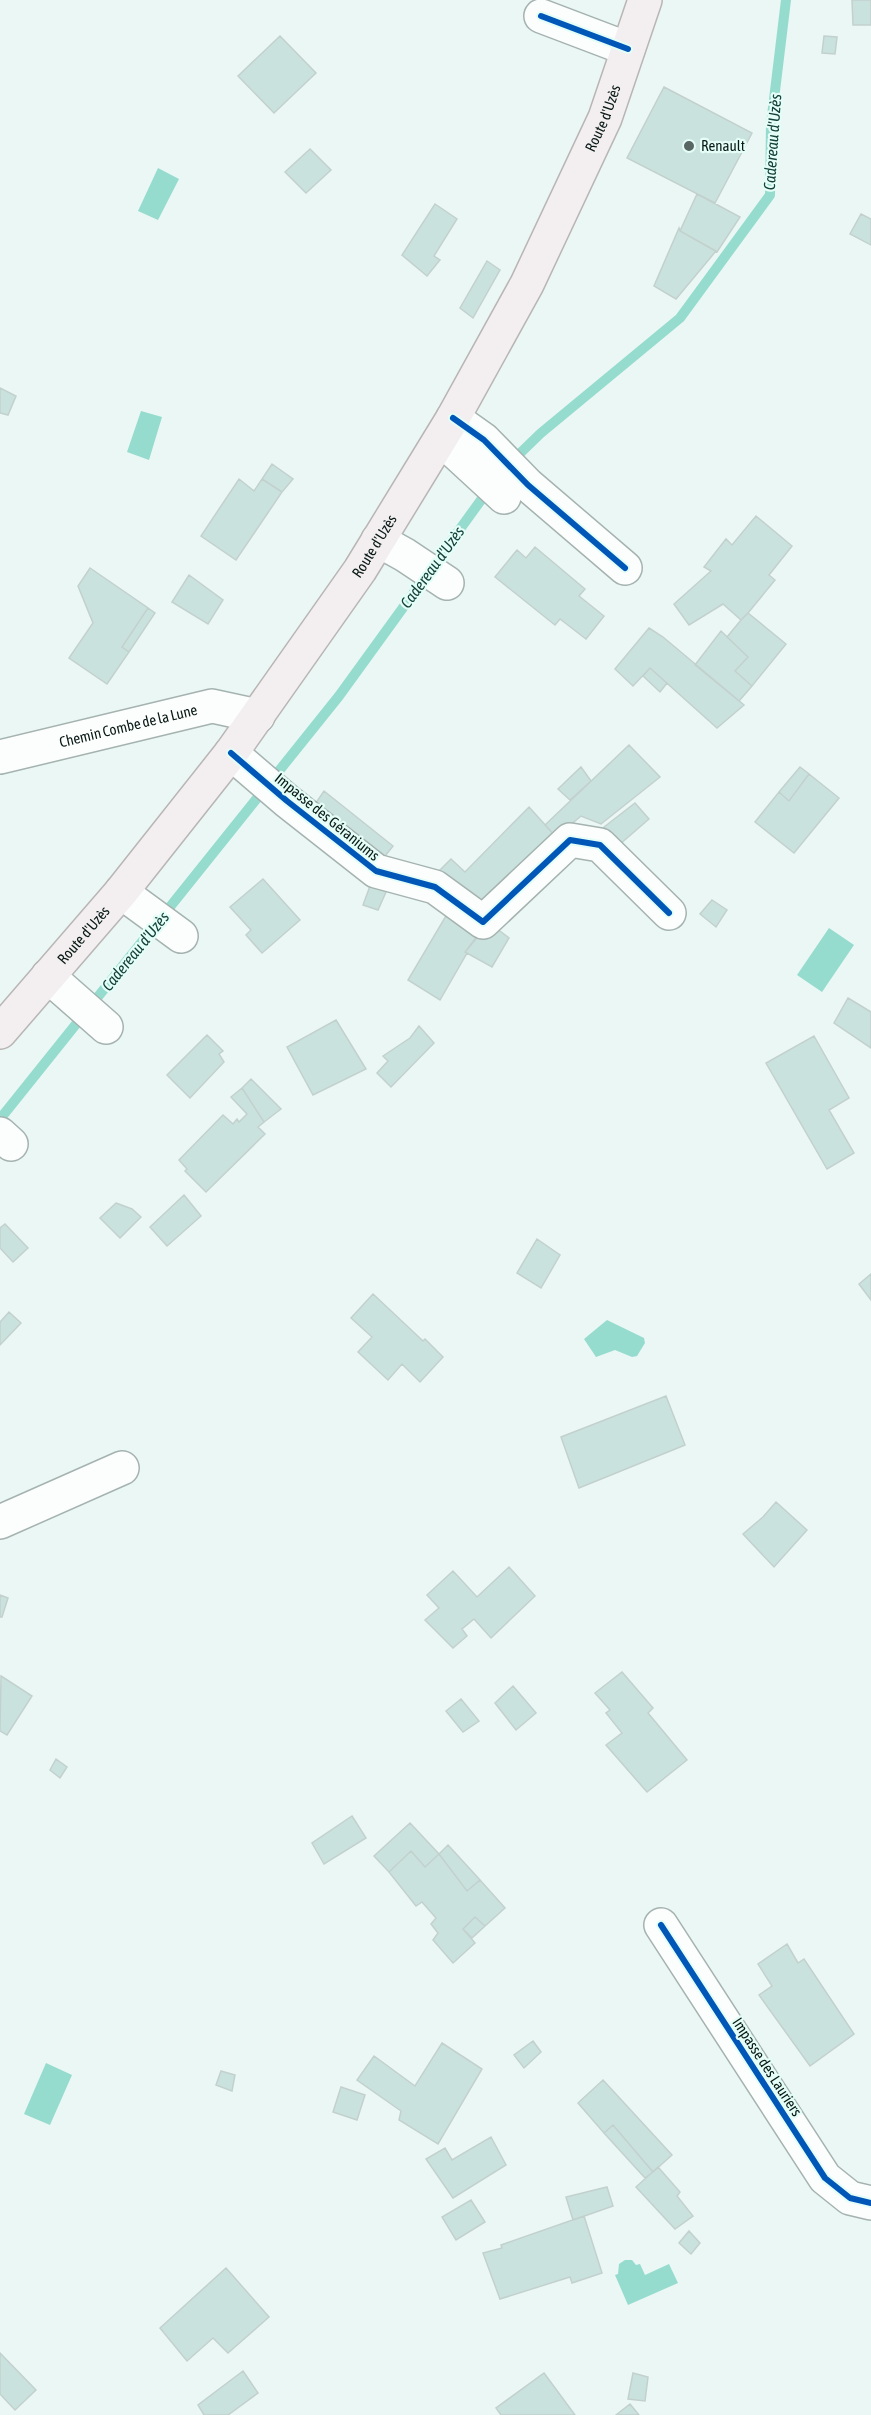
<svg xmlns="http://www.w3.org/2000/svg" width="871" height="2415" font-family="'Asap Condensed',sans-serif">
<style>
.water{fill:#95dcce}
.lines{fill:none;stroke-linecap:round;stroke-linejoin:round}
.stream{stroke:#95dcce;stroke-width:10}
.building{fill:#cae2dd;stroke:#c3d1ce;stroke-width:1.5}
.minor-casing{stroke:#a5b3b0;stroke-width:36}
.major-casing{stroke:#b9b5b5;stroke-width:36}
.minor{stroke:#fcfefd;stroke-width:33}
.major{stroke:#f3eff0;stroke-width:33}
.cycleway-casing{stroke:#e4fdf7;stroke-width:10}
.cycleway{stroke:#0057b8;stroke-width:6}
.poi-dot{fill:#586764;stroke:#e4fdf7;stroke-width:2}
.labels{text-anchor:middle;stroke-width:4.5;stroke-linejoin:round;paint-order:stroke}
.street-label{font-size:15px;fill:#091916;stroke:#e4fdf7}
.poi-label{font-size:15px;fill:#091916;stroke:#e4fdf7;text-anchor:start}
.water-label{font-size:16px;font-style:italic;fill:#144139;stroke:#e4fdf7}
</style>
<rect width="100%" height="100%" fill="#eaf7f4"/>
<path class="water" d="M158 168 179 179 158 220 138 211Z
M141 411 162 417 149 460 127 452Z
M829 928 854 945 822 992 797 975Z
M607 1320 644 1338 645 1343 637 1356 632 1357 615 1350 596 1357 584 1339Z
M46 2063 72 2075 50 2125 24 2114Z
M625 2260H632L636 2265 640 2264 645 2275 669 2264 678 2283 628 2305 615 2275 618 2274 619 2264Z"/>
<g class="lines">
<path class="stream" d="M510 463 541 433 680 318 770 195 771 124 786 0
M0 1119 339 696 489 489"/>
</g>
<path class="building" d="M852 0H871V25H853Z
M280 36 316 73 274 113 238 76Z
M824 36 837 37 835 54 822 53Z
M664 87 752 133 715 203 627 158Z
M310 149 331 170 306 193 285 172Z
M697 194 740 217 717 252 680 231Z
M435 204 457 219 434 256 440 260 427 276 402 255Z
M861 214 871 219V245L850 234Z
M679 228 680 231 716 251 676 299 654 286Z
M487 261 500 270 473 318 460 308Z
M0 388 16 396 8 415 0 413Z
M272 464 293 479 282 492 262 479Z
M239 479 254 491 262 479 282 492 236 560 201 536Z
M756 516 792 546 769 575 775 580 748 613 741 620 723 604 689 625 674 604 711 571 704 567 726 539 732 545Z
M535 547 585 589 579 596 604 616 586 639 560 619 555 625 495 577 517 550 526 558Z
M90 568 148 608 122 647 129 652 107 684 69 658 93 623 78 586Z
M189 575 223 600 208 624 172 602Z
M148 608 155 613 129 652 122 647Z
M748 613 786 644 752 686 735 671 748 657 727 637 741 620Z
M649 628 663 637 744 705 717 728 650 668 633 686 615 669Z
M721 631 748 657 735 671 752 686 739 701 695 665Z
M650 668 667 683 660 692 643 676Z
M629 745 660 777 601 824 581 816 556 837 545 825Z
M581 767 591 781 570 800 558 789Z
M800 767 809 774 789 801 779 792Z
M809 774 839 798 794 853 755 822 779 792 789 801Z
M324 791 393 846 381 861 313 807Z
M635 803 649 819 619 845 604 827Z
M529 807 556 837 481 910 439 871 451 859 465 872Z
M373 878 390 883 378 910 363 905Z
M263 879 300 920 262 953 246 935 251 930 230 907Z
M712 900 727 910 716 927 700 914Z
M450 909 482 932 465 952 467 953 440 1000 408 980Z
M488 922 509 938 492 967 465 952Z
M848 998 871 1012V1048L834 1023Z
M336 1020 366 1069 313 1095 287 1047Z
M419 1026 434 1043 391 1087 377 1073 388 1061 383 1056 410 1038Z
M207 1035 223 1051 219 1054 224 1062 190 1098 167 1075Z
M814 1036 849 1098 829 1110 854 1153 827 1169 766 1063Z
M251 1079 281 1109 264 1122 242 1088Z
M242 1088 264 1122 258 1127 265 1134 206 1192 185 1171 187 1169 179 1160 223 1115 233 1124 237 1119 239 1122 247 1114 231 1097Z
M184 1195 201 1216 167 1246 150 1227Z
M116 1203 132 1209 141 1217 120 1238 100 1218Z
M5 1224 28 1248 13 1262 0 1248V1228Z
M537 1239 560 1255 541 1288 517 1273Z
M871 1274V1300L859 1284Z
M373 1294 423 1341 425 1339 443 1357 420 1382 402 1364 388 1380 358 1352 372 1337 351 1318Z
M9 1312 21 1323 0 1345V1322Z
M666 1396 685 1445 579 1488 561 1437Z
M776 1502 807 1530 774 1567 743 1534 763 1517Z
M509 1567 535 1596 491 1638 474 1619 462 1629 467 1636 453 1648 425 1620 439 1608 427 1595 453 1571 477 1597Z
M0 1595 8 1598 2 1617H0Z
M622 1672 653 1708 648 1713 687 1760 647 1792 606 1745 622 1733 606 1713 610 1710 595 1693Z
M1 1676 32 1696 7 1735 0 1731Z
M513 1686 536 1713 516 1730 495 1703Z
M461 1699 479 1721 463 1732 446 1711Z
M56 1759 67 1767 60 1778 50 1770Z
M352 1816 366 1838 324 1864 312 1843Z
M410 1823 439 1854 425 1867 411 1851 389 1872 374 1856Z
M448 1845 480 1880 467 1891 439 1854Z
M411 1851 425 1867 439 1854 467 1891 480 1880 505 1908 485 1926 475 1917 463 1929 475 1943 453 1963 433 1940 438 1933 431 1924 436 1918 422 1902 416 1906 389 1872Z
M475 1917 485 1926 472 1938 463 1929Z
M787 1944 798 1963 804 1959 854 2034 810 2066 759 1995 772 1986 758 1964Z
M533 2041 541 2052 524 2068 514 2055Z
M442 2043 482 2069 438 2144 399 2120 401 2111 357 2080 374 2056 415 2086Z
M221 2071 235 2075 232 2091 216 2085Z
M603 2080 672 2155 653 2172 613 2125 604 2133 578 2103Z
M341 2087 365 2095 357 2120 333 2112Z
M613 2125 653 2172 645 2178 604 2133Z
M491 2137 506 2165 453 2198 426 2159 445 2148 452 2160Z
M658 2167 680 2192 677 2196 693 2216 675 2229 636 2187Z
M607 2187 613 2206 573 2220 566 2197Z
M471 2200 485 2222 456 2240 442 2217Z
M584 2216 602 2273 572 2283 570 2277 500 2299 483 2253 502 2248 501 2245Z
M689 2231 700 2243 691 2254 679 2243Z
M226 2268 269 2317 228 2353 213 2338 187 2361 160 2328Z
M0 2353 36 2390 15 2410 0 2394Z
M243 2371 258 2393 228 2415H204L198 2405Z
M544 2373 575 2415H501L496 2408Z
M633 2373 648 2377 645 2401 628 2399Z
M630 2404 639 2415H616Z"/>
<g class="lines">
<g class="minor-casing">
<g id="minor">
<path d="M541 16 628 49"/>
<path d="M453 418 484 440 528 485 625 568"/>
<path d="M441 439 504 497"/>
<path d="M378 540 405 555 447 583"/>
<path d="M231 753 287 801 376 871 435 887 483 922 570 840 600 845 669 913"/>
<path id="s1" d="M0 757 212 706 258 716"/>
<path d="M121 892 181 936"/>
<path d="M48 976 106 1027"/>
<path d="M0 1134 11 1144"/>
<path d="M0 1522 122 1468"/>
<path d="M661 1925 825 2178 850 2198 871 2203"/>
</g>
</g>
<g class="major-casing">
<g id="major">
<path id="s2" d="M0 1032 121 892 231 753 360 570 453 418 527 284 605 118 645 0"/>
</g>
</g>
<use href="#minor" class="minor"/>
<use href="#major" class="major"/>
<g class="cycleway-casing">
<path id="cycleway" d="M541 16 628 49
M453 418 484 440 528 485 625 568
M231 753 287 801 376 871 435 887 483 922 570 840 600 845 669 913
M661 1925 825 2178 850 2198 871 2203"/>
</g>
<use href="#cycleway" class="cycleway"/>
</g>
<circle class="poi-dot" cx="689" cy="146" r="6"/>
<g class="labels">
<g class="street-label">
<text dy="5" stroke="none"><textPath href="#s2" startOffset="1100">Route d'Uzès</textPath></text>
<text dy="5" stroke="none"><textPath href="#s2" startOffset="614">Route d'Uzès</textPath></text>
<text dy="5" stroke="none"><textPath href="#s1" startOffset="132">Chemin Combe de la Lune</textPath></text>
<text transform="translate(327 817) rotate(39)" y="5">Impasse des Géraniums</text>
<text dy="5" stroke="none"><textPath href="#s2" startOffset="128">Route d'Uzès</textPath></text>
<text transform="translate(767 2067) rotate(57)" y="5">Impasse des Lauriers</text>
</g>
<g class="poi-label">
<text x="701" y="151">Renault</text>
</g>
<g class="water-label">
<text transform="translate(772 142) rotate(-86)" y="6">Cadereau d'Uzès</text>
<text transform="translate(432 567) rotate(-54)" y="6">Cadereau d'Uzès</text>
<text transform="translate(135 951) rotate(-51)" y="6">Cadereau d'Uzès</text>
</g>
</g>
</svg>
